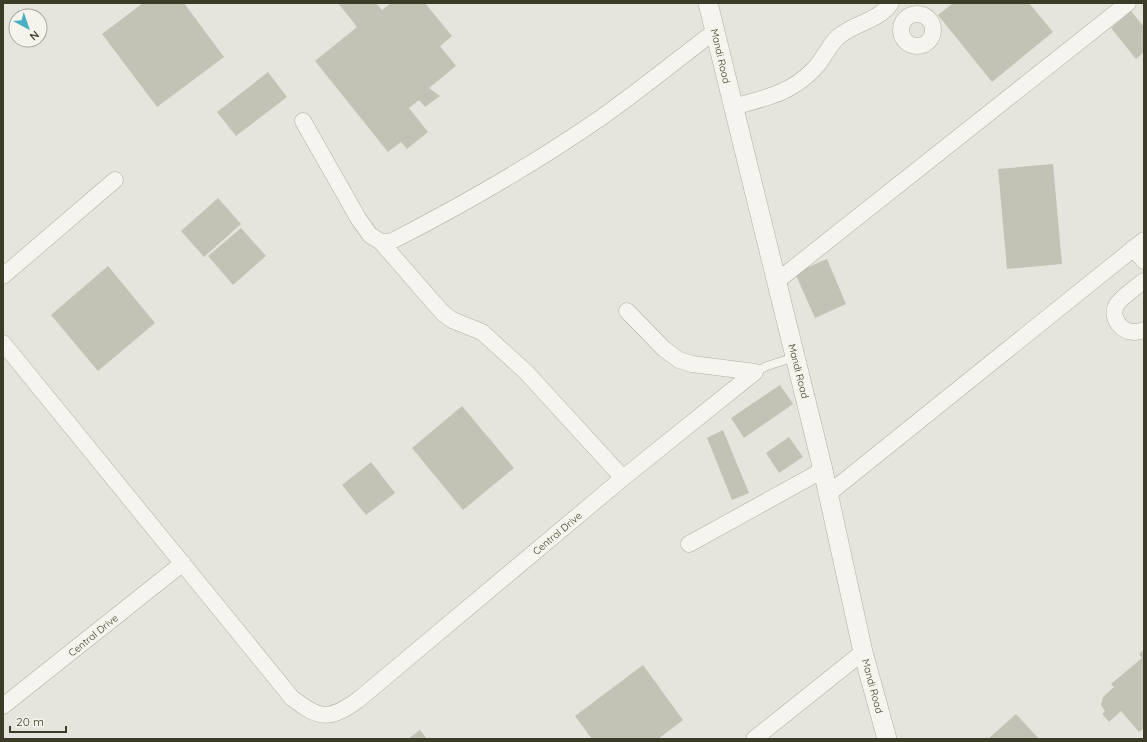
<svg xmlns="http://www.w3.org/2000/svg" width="1147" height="742" font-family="Quicksand,sans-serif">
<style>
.building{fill:#c2c2b5}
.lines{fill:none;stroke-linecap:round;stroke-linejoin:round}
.service-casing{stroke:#afafa3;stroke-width:9}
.minor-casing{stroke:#afafa3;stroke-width:17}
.tertiary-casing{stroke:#afafa3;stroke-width:20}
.service{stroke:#f5f4ef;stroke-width:8}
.minor{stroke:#f5f4ef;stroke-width:16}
.tertiary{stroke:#f5f4ef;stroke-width:19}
.labels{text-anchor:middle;stroke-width:3;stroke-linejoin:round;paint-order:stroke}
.street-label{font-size:10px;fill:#3b3b28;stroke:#f4f3ec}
</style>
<rect width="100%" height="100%" fill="#e6e5dd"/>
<path class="building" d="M143 3H184L224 57 157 107 102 34Z
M338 3H376L382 10 391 3H425L452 36 440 46 456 66 429 88 440 96 425 107 419 100 409 108 428 132 407 149 401 142 388 152 315 61 357 27Z
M953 3H1029L1053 32 992 82 938 15Z
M1131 11 1144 27V52L1136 59 1111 28Z
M268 72 287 97 236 136 217 112Z
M1053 164 1062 264 1007 269 998 169Z
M218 198 241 224 204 257 181 231Z
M241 228 266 256 233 285 208 256Z
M827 259 846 304 815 318 795 273Z
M108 266 155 323 98 371 51 315Z
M780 385 793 404 744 438 731 418Z
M462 406 514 468 463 510 412 448Z
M723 430 749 493 732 500 707 438Z
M789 437 803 457 779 473 766 453Z
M371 462 395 493 366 515 342 485Z
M1144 649V728L1139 732 1121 711 1109 722 1102 714 1105 711 1101 705 1103 697 1114 687 1111 684 1142 658 1139 654Z
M643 665 683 720 658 739H592L575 716Z
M1016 714 1039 739H988Z
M420 730 427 739H408Z"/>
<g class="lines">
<g class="service-casing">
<path id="service" d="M755 372 767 366 795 357"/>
</g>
<g class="minor-casing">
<path id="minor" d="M901 30a16 16 0 1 1 32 0a16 16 0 1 1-32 0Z
M733 107C765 98 790 94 814 69 824 59 828 46 838 37 854 23 879 21 891 3
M303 121 358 218 370 235 381 242H389L396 239C466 203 537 162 602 117 640 90 677 60 715 31
M381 242 433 302 444 314 452 320 482 332 526 372 623 478
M1133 248 1144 261
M3 276 115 180
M777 281 1128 3
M1144 281C1136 287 1120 298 1116 306 1110 318 1122 333 1135 332 1138 332 1141 331 1144 330
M627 311 664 349 679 360 692 364 755 372
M3 343 292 698C319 719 329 721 358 700L623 478 755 372
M828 494 1144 240
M689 544 823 470
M3 706 183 563
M754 739 863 652"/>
</g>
<g class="tertiary-casing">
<path id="tertiary" d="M708 3 823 470 863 652 887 739"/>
</g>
<use href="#service" class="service"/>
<use href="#minor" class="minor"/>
<use href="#tertiary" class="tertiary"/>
</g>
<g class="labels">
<g class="street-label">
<text transform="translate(721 56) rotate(77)" y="4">Mandi Road</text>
<text transform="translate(799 371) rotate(76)" y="4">Mandi Road</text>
<text transform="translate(557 533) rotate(-40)" y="4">Central Drive</text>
<text transform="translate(93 635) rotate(-39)" y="4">Central Drive</text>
<text transform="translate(873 686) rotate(75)" y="4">Mandi Road</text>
</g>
</g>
<rect width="1147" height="742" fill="none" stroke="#3b3b28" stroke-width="8"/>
<g transform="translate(28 28) rotate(140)"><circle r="19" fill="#f4f3ec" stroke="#aaa99e"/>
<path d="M0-3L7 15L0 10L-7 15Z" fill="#49aec4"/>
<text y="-6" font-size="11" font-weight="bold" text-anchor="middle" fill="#3b3b28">N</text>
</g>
<path d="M10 726v6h56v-6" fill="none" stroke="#3b3b28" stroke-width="2"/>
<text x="16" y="726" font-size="12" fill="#3b3b28" stroke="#f4f3ec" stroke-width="3" paint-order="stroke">20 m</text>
</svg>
